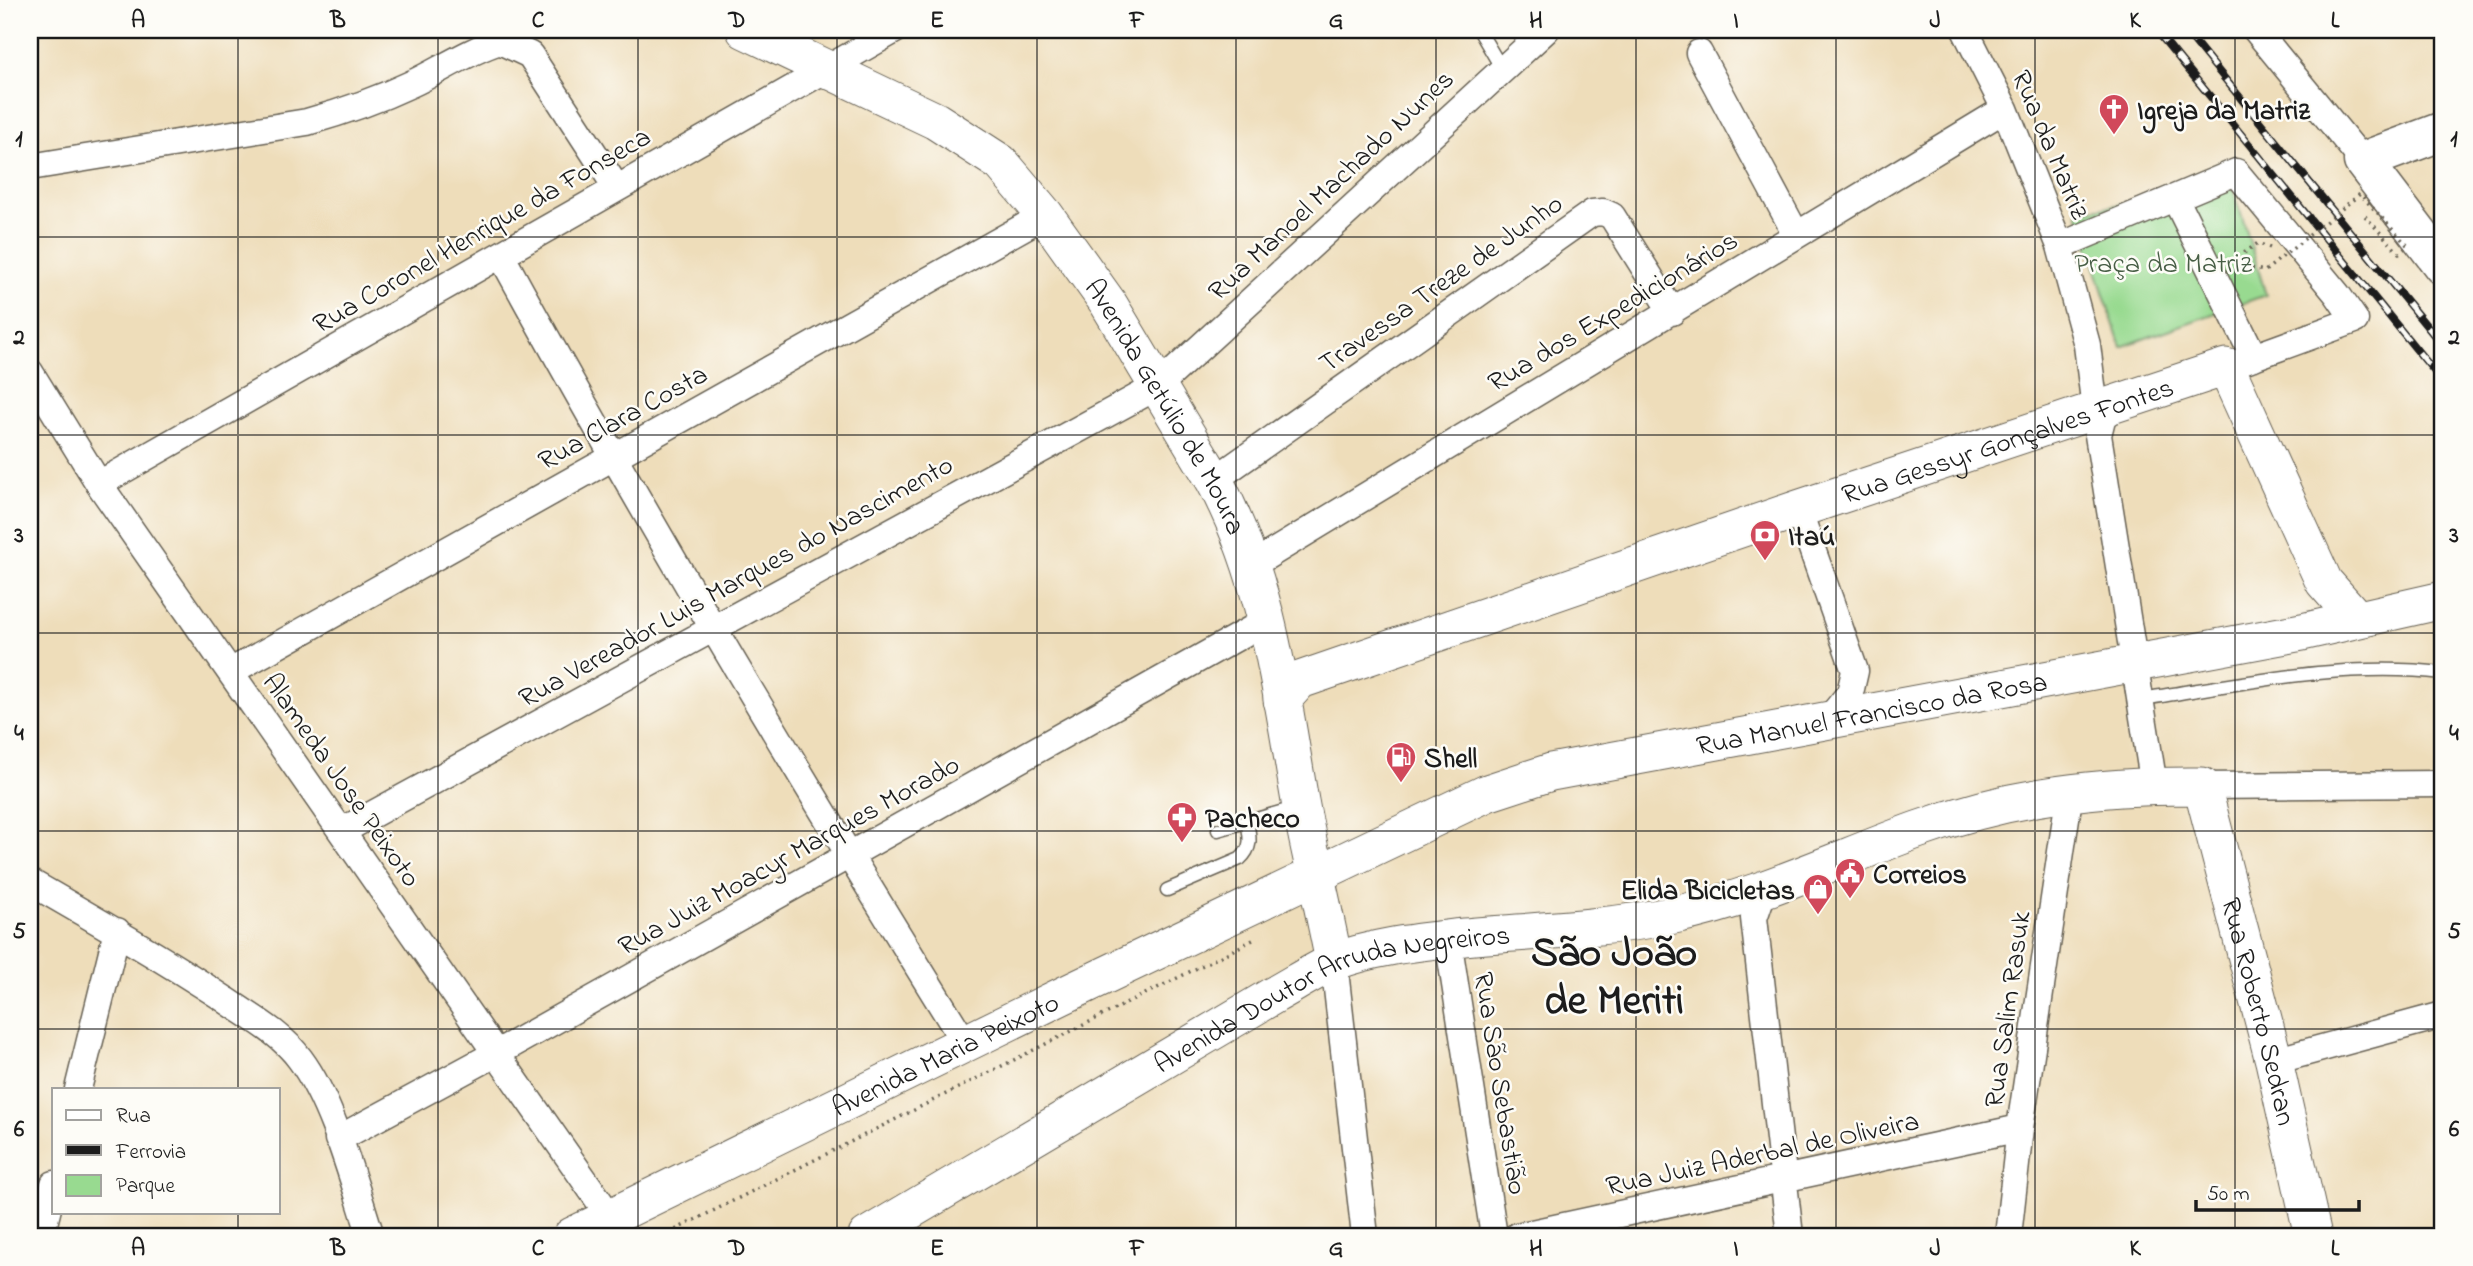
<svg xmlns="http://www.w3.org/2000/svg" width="2473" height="1266" font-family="'Indie Flower',sans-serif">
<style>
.green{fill:#98da90;stroke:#5a7b56;stroke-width:2}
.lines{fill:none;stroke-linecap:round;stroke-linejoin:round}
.lane-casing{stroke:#666053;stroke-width:15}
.street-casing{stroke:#666053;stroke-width:29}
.secondary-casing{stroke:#666053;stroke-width:39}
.primary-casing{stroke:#666053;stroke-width:41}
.path{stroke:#666053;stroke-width:3.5;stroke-dasharray:2 5;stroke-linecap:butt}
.lane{stroke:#fff;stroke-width:12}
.street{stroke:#fff;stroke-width:26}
.secondary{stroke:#fff;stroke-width:37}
.primary{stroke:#fff;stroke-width:38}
.rail-casing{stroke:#1c1c1c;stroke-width:8}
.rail{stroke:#fdfcf7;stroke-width:5;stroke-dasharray:16;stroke-linecap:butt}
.path-bridge{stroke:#666053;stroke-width:3.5;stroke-dasharray:2 5;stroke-linecap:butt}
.grid{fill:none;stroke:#1c1c1c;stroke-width:2;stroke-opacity:0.55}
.labels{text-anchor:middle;stroke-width:5;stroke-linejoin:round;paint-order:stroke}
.poi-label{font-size:28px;font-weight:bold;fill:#1c1c1c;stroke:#fdfcf7;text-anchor:start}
.street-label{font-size:28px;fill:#1c1c1c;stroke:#fdfcf7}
.park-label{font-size:28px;fill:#475e45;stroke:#fdfcf7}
.town-label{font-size:42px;font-weight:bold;fill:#1c1c1c;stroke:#fdfcf7}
.neatline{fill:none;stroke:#1c1c1c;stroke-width:2.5}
.grid-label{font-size:23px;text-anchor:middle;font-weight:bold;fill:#1c1c1c}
</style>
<rect width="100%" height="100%" fill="#fdfcf7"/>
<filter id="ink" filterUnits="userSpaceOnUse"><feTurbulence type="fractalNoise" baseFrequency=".0143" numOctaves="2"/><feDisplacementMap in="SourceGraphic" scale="14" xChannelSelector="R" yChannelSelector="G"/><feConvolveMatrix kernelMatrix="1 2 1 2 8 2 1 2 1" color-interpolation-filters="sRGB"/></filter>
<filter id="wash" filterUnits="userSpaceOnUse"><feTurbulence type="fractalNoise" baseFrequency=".00686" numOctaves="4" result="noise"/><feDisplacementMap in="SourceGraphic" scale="28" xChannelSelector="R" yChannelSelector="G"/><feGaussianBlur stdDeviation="1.57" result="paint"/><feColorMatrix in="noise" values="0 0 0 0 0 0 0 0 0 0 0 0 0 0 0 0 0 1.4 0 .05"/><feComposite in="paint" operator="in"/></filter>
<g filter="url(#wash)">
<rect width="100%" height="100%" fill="#eeddba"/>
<path class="green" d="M2232 184 2266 295 2121 347 2077 212Z"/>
</g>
<g filter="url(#ink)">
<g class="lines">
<g class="lane-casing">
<path id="lane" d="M1479 30 1502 69
M2142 699C2240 684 2343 661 2443 673
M1218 830 1298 807
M1167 890 1240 859C1253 847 1250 837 1247 821"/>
</g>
<g class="street-casing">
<path id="street" d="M1965 30 2005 109 2060 246 2087 345 2095 409
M2256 30 2363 161
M1699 53 1796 234
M30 167 307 122C343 112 377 100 411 84 441 70 468 51 500 41L530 55 616 187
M2175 198 2254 357
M2060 246 2236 172 2337 294 2355 320 2226 367
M501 255C647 523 804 784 965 1043
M30 372 99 484 611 1218
M2112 404 2102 419 2098 435 2154 786
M1214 480 1592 213 1603 212 1612 216 1672 312
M99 484 895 30
M1798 509 1855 671 1850 693 1829 719
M1252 565 2005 109
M230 672 1045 215
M2202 786 2443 784
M342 831 1158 386 1546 30
M30 882C96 920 162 958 226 1000 252 1018 281 1033 300 1059 333 1103 354 1184 371 1236
M1764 889 1754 918 1790 1236
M1448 939 1494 1236
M1334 962 1365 1236
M2274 1061 2443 1015
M78 1089 117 931
M338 1139 497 1053 1266 621
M41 1236 54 1184
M1517 1236 2020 1128
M2008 1236 2020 1128 2070 791"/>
</g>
<g class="secondary-casing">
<g id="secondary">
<path id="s1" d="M745 30 936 121 1001 163 1045 215 1108 303 1214 480C1268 579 1281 692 1300 801 1310 855 1324 908 1334 962"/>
<path id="s2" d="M1282 700 1300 680 1798 509 2226 367 2324 582 2356 618"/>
<path id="s3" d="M572 1236 1060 997 1487 793 1551 772 2302 632 2443 600"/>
<path id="s4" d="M867 1236 1274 995C1294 984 1314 971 1334 962 1375 946 1420 942 1464 937 1533 931 1605 929 1674 915 1758 898 1837 859 1917 830 2013 795 2102 785 2202 786L2274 1061 2313 1236"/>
</g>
</g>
<g class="primary-casing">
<path id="primary" d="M2443 131 2363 161 2443 266"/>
</g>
<path class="path" d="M663 1236 1253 940"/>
<use href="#lane" class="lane"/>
<use href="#street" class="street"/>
<use href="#secondary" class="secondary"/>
<use href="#primary" class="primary"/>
<g class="rail-casing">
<path id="rail" d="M2156 30 2443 382
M2185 30 2443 346"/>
</g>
<use href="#rail" class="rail"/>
<path class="path-bridge" d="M2270 248 2258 243 2244 253 2249 268 2265 271 2360 194 2408 246 2399 253 2365 216"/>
</g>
</g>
<path class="grid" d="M238 30V1089M438 30V1236M638 30V1236M837 30V1236M1037 30V1236M1236 30V1236M1436 30V1236M1636 30V1236M1836 30V1236M2035 30V1236M2235 30V1236M30 237H2443M30 435H2443M30 633H2443M30 831H2443M30 1029H2443M238 1212V1236"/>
<defs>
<g id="church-pin" transform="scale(1.575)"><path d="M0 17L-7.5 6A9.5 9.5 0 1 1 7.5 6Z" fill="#d1495b" stroke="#fdfcf7"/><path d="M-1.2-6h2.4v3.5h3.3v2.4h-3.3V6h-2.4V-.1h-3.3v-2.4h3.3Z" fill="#fff"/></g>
<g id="bank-pin" transform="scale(1.575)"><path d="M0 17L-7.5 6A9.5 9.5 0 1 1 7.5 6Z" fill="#d1495b" stroke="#fdfcf7"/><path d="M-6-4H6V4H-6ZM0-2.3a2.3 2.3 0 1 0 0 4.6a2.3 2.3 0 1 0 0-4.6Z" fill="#fff"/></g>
<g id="fuel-pin" transform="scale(1.575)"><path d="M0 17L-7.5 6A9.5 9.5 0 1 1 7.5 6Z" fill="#d1495b" stroke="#fdfcf7"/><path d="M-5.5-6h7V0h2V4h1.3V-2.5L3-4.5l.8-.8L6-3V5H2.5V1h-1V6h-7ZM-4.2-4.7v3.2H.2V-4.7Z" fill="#fff"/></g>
<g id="pharmacy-pin" transform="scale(1.575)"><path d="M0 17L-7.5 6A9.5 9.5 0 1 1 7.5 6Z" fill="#d1495b" stroke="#fdfcf7"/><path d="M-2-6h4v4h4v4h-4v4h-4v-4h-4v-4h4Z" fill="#fff"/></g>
<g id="civic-pin" transform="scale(1.575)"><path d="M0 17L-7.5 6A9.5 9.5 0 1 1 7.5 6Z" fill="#d1495b" stroke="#fdfcf7"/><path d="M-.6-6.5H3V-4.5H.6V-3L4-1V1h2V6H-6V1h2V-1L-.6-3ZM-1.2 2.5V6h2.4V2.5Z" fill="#fff"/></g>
<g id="shop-pin" transform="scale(1.575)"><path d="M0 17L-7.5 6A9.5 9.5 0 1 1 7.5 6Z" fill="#d1495b" stroke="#fdfcf7"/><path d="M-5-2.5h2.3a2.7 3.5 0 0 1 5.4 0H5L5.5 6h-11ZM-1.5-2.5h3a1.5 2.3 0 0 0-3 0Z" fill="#fff"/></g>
</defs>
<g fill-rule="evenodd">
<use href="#church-pin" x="2114" y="109"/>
<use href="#bank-pin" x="1765" y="535"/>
<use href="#fuel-pin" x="1401" y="757"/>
<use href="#pharmacy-pin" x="1182" y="817"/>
<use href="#civic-pin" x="1850" y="873"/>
<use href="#shop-pin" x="1818" y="889"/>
</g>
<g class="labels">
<g class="poi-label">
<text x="2137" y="119">Igreja da Matriz</text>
<text x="1788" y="545">Itaú</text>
<text x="1424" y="767">Shell</text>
<text x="1205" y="827">Pacheco</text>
<text x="1873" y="883">Correios</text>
<text x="1795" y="899" text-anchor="end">Elida Bicicletas</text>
</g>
<g class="street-label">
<text transform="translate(2052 144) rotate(67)" y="10">Rua da Matriz</text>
<text transform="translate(1330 184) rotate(-43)" y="10">Rua Manoel Machado Nunes</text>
<text transform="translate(481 229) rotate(-30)" y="10">Rua Coronel Henrique da Fonseca</text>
<text transform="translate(1440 282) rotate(-35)" y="10">Travessa Treze de Junho</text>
<text transform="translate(1612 310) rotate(-31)" y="10">Rua dos Expedicionários</text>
<text dy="10" stroke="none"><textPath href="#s1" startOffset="584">Avenida Getúlio de Moura</textPath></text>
<text transform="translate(622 416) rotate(-29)" y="10">Rua Clara Costa</text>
<text dy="10" stroke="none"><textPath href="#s2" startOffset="774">Rua Gessyr Gonçalves Fontes</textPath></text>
<text transform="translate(735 580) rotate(-29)" y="10">Rua Vereador Luis Marques do Nascimento</text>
<text dy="10" stroke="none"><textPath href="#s3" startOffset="1410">Rua Manuel Francisco da Rosa</textPath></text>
<text transform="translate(343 779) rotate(55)" y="10">Alameda Jose Peixoto</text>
<text transform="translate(788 854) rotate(-29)" y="10">Rua Juiz Moacyr Marques Morado</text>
<text dy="10" stroke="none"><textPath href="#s4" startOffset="528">Avenida Doutor Arruda Negreiros</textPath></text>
<text transform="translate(2006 1009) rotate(-82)" y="10">Rua Salim Rasuk</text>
<text dy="10" stroke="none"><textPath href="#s4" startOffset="1666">Rua Roberto Sedran</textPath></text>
<text dy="10" stroke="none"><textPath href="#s3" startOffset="415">Avenida Maria Peixoto</textPath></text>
<text transform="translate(1502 1083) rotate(81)" y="10">Rua São Sebastião</text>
<text transform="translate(1762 1152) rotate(-12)" y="10">Rua Juiz Aderbal de Oliveira</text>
</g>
<g class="park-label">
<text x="2163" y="272">Praça da Matriz</text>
</g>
<g class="town-label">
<text x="1614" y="965">São João<tspan x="1614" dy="48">de Meriti</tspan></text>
</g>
</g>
<rect width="2473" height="1266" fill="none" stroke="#fdfcf7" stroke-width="77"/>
<rect x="52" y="1088" width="228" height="126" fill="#fdfcf7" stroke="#a3a29f" stroke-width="2"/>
<rect x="66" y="1110" width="35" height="10" fill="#ffffff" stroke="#a3a29f" stroke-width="2"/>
<text x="116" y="1122" font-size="21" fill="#1c1c1c">Rua</text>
<rect x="66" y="1145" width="35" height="10" fill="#1c1c1c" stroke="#a3a29f" stroke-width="2"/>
<text x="116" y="1158" font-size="21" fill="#1c1c1c">Ferrovia</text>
<rect x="66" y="1175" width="35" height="21" fill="#98da90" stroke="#a3a29f" stroke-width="2"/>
<text x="116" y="1192" font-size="21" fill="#1c1c1c">Parque</text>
<path d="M2196 1200v10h163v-10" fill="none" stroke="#1c1c1c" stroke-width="3.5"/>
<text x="2207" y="1200" font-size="21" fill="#1c1c1c" stroke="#fdfcf7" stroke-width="5" paint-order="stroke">50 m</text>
<rect x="38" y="38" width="2396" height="1190" class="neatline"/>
<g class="grid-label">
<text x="138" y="27">A</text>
<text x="338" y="27">B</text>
<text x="538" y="27">C</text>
<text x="737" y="27">D</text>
<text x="937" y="27">E</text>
<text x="1137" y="27">F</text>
<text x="1336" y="27">G</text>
<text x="1536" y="27">H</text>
<text x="1736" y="27">I</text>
<text x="1935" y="27">J</text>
<text x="2135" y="27">K</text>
<text x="2335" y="27">L</text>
<text x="19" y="146">1</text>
<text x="2454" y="146">1</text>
<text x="19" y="344">2</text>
<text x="2454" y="344">2</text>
<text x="19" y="542">3</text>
<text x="2454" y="542">3</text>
<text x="19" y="740">4</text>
<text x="2454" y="740">4</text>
<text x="19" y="938">5</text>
<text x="2454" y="938">5</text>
<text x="19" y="1136">6</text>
<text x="2454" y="1136">6</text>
<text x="138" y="1255">A</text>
<text x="338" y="1255">B</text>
<text x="538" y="1255">C</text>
<text x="737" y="1255">D</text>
<text x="937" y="1255">E</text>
<text x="1137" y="1255">F</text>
<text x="1336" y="1255">G</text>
<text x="1536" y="1255">H</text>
<text x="1736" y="1255">I</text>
<text x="1935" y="1255">J</text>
<text x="2135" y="1255">K</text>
<text x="2335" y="1255">L</text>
</g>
</svg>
